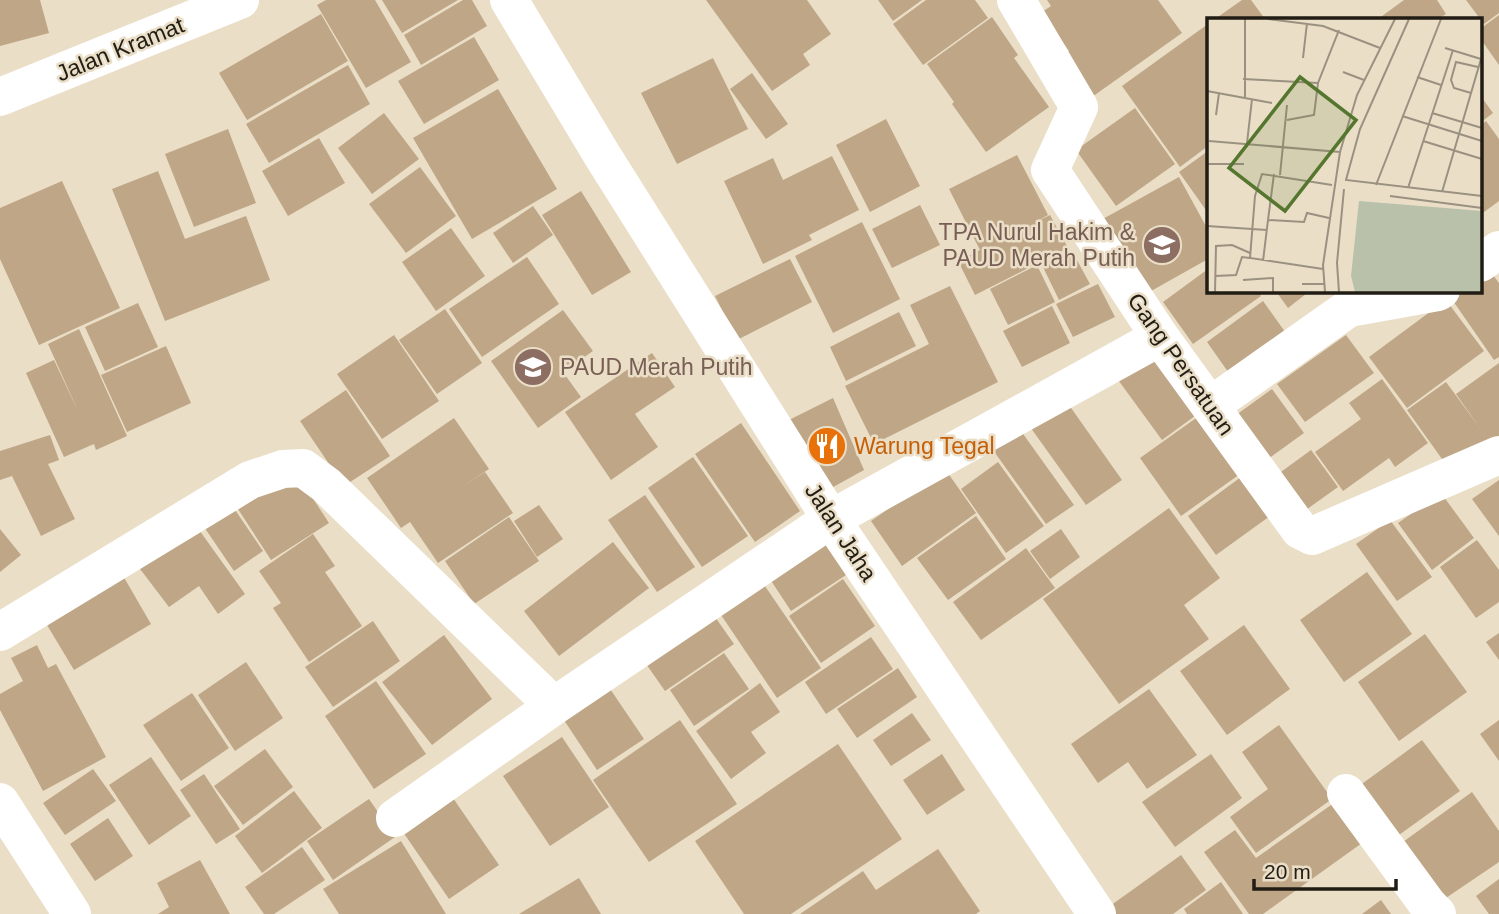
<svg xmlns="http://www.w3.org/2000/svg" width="1499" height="914" font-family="Helvetica,sans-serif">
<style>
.building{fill:#bea686}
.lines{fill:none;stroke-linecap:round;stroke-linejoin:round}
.minor{stroke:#fff;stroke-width:38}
.labels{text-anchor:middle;stroke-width:5;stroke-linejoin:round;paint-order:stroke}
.street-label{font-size:23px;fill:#211d15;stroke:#eadec7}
.education-label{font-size:23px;fill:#785e54;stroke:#eadec7;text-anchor:end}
.food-label{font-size:23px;fill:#c56008;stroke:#eadec7;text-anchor:start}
.inset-road{fill:none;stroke:#9a9180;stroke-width:2}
.view{fill:#54762e;fill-opacity:0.15;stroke:#54762e;stroke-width:3.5}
.inset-edge{fill:none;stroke:#211d15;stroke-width:3.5}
</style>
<rect width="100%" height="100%" fill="#eadec7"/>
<path class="building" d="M0 0H40L49 33 0 46Z
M326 0H375L411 62 366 88 317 5Z
M382 0H458L402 33Z
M463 0H472L487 26 421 65 404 35Z
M706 0H807L831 34 803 54 810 65 772 91Z
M878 0H922L893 21Z
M926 0H975L988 18 923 65 893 24Z
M1047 0H1158L1182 33 1092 97 1062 56 1069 51 1042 12 1051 6Z
M1242 0H1251L1265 19H1215Z
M1404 0H1437L1446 14 1438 19H1378Z
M1466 0H1499V13L1484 24Z
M321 14 348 61 247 120 219 73Z
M1499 15V65L1480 38V29Z
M992 17 1018 55 1014 58 1049 107 986 152 952 104 954 102 927 64Z
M1208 24V146L1180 167 1122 86Z
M474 37 499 80 424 124 398 81Z
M713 58 748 129 677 164 641 93Z
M348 65 370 104 269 163 246 124Z
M752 73 788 124 766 139 730 89Z
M498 89 557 189 472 239 413 138Z
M1480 95 1493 113 1480 123Z
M1135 108 1175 164 1116 206 1076 150Z
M384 113 419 159 372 194 338 148Z
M886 119 920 186 870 212 836 145Z
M1486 121 1499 139V201L1480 215V126Z
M228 129 256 203 194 227 165 154Z
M319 138 345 183 288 216 262 171Z
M1208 151V213L1179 172Z
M1017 155 1048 215 1034 223 1050 215 1068 248 975 295 958 261 980 250 949 189Z
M832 156 859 210 809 235 812 240 763 264 724 181 773 158 783 180Z
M420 167 456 216 406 253 369 204Z
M158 171 185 239 246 216 270 280 165 321 112 189Z
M1179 177 1208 230V259L1144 295 1101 220Z
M62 181 120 308 39 345 0 259V208Z
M581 191 631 272 592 295 542 215Z
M920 205 940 245 892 268 872 229Z
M533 206 553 235 513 263 493 233Z
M862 222 900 299 833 333 795 256Z
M451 228 485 276 436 311 402 262Z
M1072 251 1090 284 1059 300 1042 265Z
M527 257 559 304 482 357 449 309Z
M790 259 812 302 737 340 715 296Z
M1037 265 1055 302 1008 325 990 289Z
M1208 269V290H1257L1261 296 1193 344 1163 302Z
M1490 271 1499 283V357L1494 360 1451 298 1462 290H1480V279Z
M1098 284 1115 317 1073 337 1056 304Z
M950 286 998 382 874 444 845 386 929 344 910 305Z
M1275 290H1311L1288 308Z
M1446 300 1484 351 1407 408 1369 357Z
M1263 301 1288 336 1231 376 1207 342Z
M138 303 158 347 105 371 85 327Z
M1052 306 1070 343 1022 367 1003 331Z
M445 309 482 363 437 394 399 340Z
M563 310 593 351 563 372 581 397 538 428 491 361Z
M899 312 916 346 846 381 830 347Z
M79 329 127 436 96 450 94 444 64 457 26 373 54 360 79 413 48 344Z
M394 335 439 401 382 439 337 374Z
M1346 335 1374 373 1305 422 1277 384Z
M166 346 191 403 127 432 101 375Z
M1150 347 1199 413 1162 440 1113 373Z
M652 353 675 387 635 414 658 447 611 480 565 412Z
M1499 363V442L1452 473 1407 410 1446 382 1480 428 1456 394Z
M1382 379 1428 443 1395 467 1389 458 1343 491 1315 452 1361 419 1349 403Z
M1272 389 1304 433 1268 459 1236 415Z
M346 390 390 456 344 486 300 421Z
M833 398 864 470 826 491 787 421Z
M1064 398 1122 480 1086 505 1028 424Z
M1199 416 1240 474 1181 516 1140 458Z
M454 418 489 469 460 488 485 472 513 513 438 563 410 522 401 528 367 478Z
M741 423 800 511 755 542 695 454Z
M1021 431 1074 505 1046 524 993 450Z
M50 435 59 460 48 464 75 519 41 536 12 476 0 480V451Z
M1311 450 1338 487 1296 517 1270 480Z
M693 457 748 536 702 567 648 488Z
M998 462 1044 526 1006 553 961 489Z
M945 469 976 513 902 566 871 521Z
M295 471 329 523 271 560 238 509Z
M1241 477 1270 516 1216 555 1188 516Z
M1499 480V536L1472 499Z
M1441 493 1474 538 1432 570 1398 523Z
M645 495 695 567 657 592 608 520Z
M229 501 263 551 234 571 200 521Z
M539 505 563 539 537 557 514 521Z
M1169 508 1220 578 1184 605 1209 639 1119 704 1043 599Z
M976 516 1006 559 948 600 917 558Z
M509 517 539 561 474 604 445 561Z
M192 520 245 594 218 614 199 586 169 607 137 565Z
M1390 520 1432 577 1397 601 1356 544Z
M0 529 21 555 0 572Z
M1061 529 1080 557 1050 579 1030 551Z
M313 534 335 566 325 572 362 626 309 662 273 608 281 603 259 571Z
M820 537 846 575 791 611 766 573Z
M1477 540 1499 570V602L1476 618 1440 567Z
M613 542 649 588 559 656 524 611Z
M1026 548 1055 588 981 640 953 602Z
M1367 572 1412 634 1344 682 1300 620Z
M756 573 821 668 777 698 713 603Z
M122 574 151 624 74 670 44 620Z
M843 579 875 626 821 663 789 616Z
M713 614 734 644 665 691 644 661Z
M373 621 400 661 333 707 305 667Z
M1244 625 1290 689 1227 735 1180 671Z
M1499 633V660L1486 642Z
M1425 634 1467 692 1399 741 1358 682Z
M444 635 492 699 432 745 382 682Z
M871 637 893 669 826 714 805 682Z
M37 645 48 668 56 664 106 757 43 791 0 710V694L23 681 11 658Z
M724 653 749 689 694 726 670 690Z
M246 662 283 718 235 751 198 695Z
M898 668 917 697 857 738 837 709Z
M602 677 644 739 597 770 556 708Z
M376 681 426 754 374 789 325 716Z
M760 683 780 712 751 732 766 753 731 779 696 731Z
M1149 689 1197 755 1147 789 1128 762 1098 783 1071 744Z
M192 693 229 748 181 781 143 725Z
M912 713 931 740 891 766 873 740Z
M680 720 737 804 649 862 593 780Z
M1499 720V761L1480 734Z
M1279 725 1332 799 1256 853 1230 817 1268 789 1242 752Z
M562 737 609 807 550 846 503 776Z
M1422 740 1460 791 1392 840 1355 789Z
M838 744 902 839 791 914H744L695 841Z
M265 749 293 787 243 825 214 786Z
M942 754 965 790 927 815 903 780Z
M1211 754 1242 798 1175 847 1142 802Z
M151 757 191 816 149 845 109 785Z
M93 769 116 801 65 835 43 803Z
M204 774 240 829 216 844 180 790Z
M294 791 322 828 262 873 235 836Z
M1472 792 1499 831V862L1437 904 1396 847Z
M453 798 499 865 449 899 403 832Z
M1341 798 1369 838 1263 914H1249L1204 852 1235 830 1256 858Z
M369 799 395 837 333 880 307 841Z
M108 818 133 856 95 881 70 844Z
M401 841 446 914H339L323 889Z
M302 847 325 880 274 914H264L245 887Z
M938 849 980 911 976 914H800L863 871 876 890Z
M1181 855 1206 890 1173 914H1115L1110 906Z
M200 860 230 914H158L169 907 157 883Z
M579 878 601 914H519Z
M1499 879V914H1489L1476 896Z
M1221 882 1243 914H1187L1184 909Z
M1381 900 1391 914H1362Z"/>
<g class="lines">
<path class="minor" d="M509 0 602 155 831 519 1097 914
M1016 0 1079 107 1050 170 1160 337 1300 530 1312 536 1499 455
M0 97 240 0
M1480 263 1499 250
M1210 406 1349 308 1438 292 1441 290
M0 632 250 480 283 469 303 468 326 485 554 706
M1346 793 1428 905 1437 914
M0 802 72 914
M395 818 554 706 831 519 1160 337"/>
</g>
<defs>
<g id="school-disc" transform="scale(2.0125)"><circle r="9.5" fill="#8d6e63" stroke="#eadec7"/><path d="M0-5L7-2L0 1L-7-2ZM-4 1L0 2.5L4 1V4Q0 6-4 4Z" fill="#fff"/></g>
<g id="restaurant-disc" transform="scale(2.0125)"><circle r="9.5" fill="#e8710a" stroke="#eadec7"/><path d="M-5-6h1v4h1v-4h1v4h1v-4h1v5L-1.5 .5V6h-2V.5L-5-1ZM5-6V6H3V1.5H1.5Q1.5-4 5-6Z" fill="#fff"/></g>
</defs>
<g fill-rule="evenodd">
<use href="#school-disc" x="1162" y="245"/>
<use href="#school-disc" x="533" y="367"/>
<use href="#restaurant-disc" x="827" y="446"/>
</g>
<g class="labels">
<g class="street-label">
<text transform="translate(120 49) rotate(-22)" y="8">Jalan Kramat</text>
<text transform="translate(1181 364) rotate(55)" y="8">Gang Persatuan</text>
<text transform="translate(841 532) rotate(57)" y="8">Jalan Jaha</text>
</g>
<g class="education-label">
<text x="1135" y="240">TPA Nurul Hakim &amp;<tspan x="1135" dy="26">PAUD Merah Putih</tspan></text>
<text x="560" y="375" text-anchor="start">PAUD Merah Putih</text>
</g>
<g class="food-label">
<text x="854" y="454">Warung Tegal</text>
</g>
</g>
<g transform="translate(1207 18)">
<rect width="275" height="275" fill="#eadec7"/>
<path d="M152 183 275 193V274H148L144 258Z" fill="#b9c1aa"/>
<path class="inset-road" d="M38 1V79M61 1 116 8 173 30M202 1 153 111 139 162 275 178M238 30 274 41M96 40 100 5M136 54 157 62M210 59 234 67M36 61 111 65M0 73 65 85M264 75 247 70 244 62 249 44 271 49M225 95 275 110M9 97 12 75M195 98 275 123M80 102 107 97 111 65 132 12M2 123 133 134M216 123 275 141M40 125 45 81M0 146H37M73 157 80 87M169 167 234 1M201 170 246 32M235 174 274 41M183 178 275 190M61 202 67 156M0 208 60 212M56 243 61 202 97 204 100 195 122 200M116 251 43 240 48 178 55 156 125 167M8 258 29 257 35 239 43 240M36 262 66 260V274M95 266H117M8 274 9 228 25 227 43 235M118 274 116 247 133 134 150 77 188 1M132 274 130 245 137 171"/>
<path class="view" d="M93 59 149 102 78 193 22 150Z"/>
<rect width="275" height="275" class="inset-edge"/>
</g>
<path d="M1254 879v10h142v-10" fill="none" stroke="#211d15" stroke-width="3.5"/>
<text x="1264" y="879" font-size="21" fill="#211d15" stroke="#eadec7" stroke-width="5" paint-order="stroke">20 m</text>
</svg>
